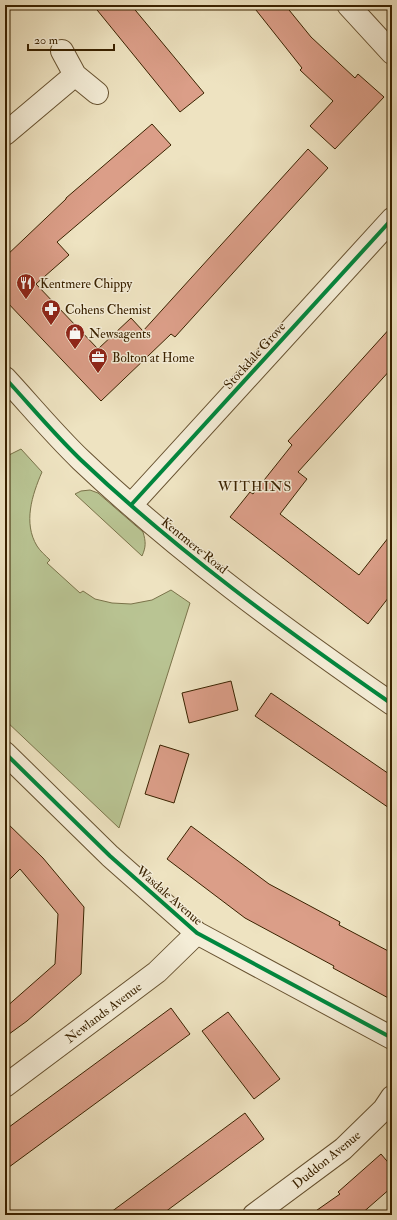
<svg xmlns="http://www.w3.org/2000/svg" width="397" height="1220" font-family="'IM FELL Double Pica',serif">
<style>
.green{fill:#b9c493;stroke:#7a734a}
.building{fill:#db9e88;stroke:#3a2200}
.lines{fill:none;stroke-linecap:round;stroke-linejoin:round}
.minor-casing{stroke:#675230;stroke-width:24}
.minor{stroke:#f4edd7;stroke-width:22}
.cycleway-casing{stroke:#f4edd7;stroke-width:6}
.cycleway{stroke:#00873e;stroke-width:4}
.labels{text-anchor:middle;stroke-width:3;stroke-linejoin:round;paint-order:stroke}
.poi-label{font-size:13px;fill:#3a2200;stroke:#f4edd7;text-anchor:start}
.street-label{font-size:13px;fill:#3a2200;stroke:#f4edd7}
.neighbourhood-label{font-size:14px;letter-spacing:1px;fill:#3a2200;stroke:#f4edd7}
</style>
<rect width="100%" height="100%" fill="#eee3c1"/>
<filter id="stains"><feTurbulence type="fractalNoise" baseFrequency=".005" numOctaves="4"/><feColorMatrix values="0 0 0 0 .2 0 0 0 0 .09 0 0 0 0 .02 0 0 0 .5 -.17"/></filter>
<radialGradient id="worn" r=".72"><stop offset=".6" stop-color="#630" stop-opacity="0"/><stop offset="1" stop-color="#630" stop-opacity=".3"/></radialGradient>
<path class="green" d="M21 449 42 472C32 495 23 523 37 546 40 551 46 556 50 560L47 563 80 593 83 591 95 599 112 603 131 604 152 600 171 590 190 603 119 828 5 720V457Z
M90 490 98 493 143 532C146 542 146 547 142 556L75 494 81 491Z"/>
<path class="building" d="M93 5H131L204 93 180 112Z
M252 5H285L311 37 355 78 358 74 384 97 335 149 310 126 333 101 300 70 302 68Z
M152 124 171 145 57 242 69 255 36 284 98 349 131 318 143 331 308 149 328 168 175 337 171 334 101 401 5 300V257L66 199V198Z
M392 326V368L298 472 307 479 280 514 359 575 392 533V593L368 624 230 517 250 492 253 494 292 445 288 441Z
M231 681 238 710 189 723 182 693Z
M271 693 392 776V810L255 716Z
M160 745 189 754 174 803 145 794Z
M5 821 43 858 84 907 81 974 27 1021 5 1037V1008L55 964 58 914 20 869 5 884Z
M191 826 269 884 340 922 339 925 392 953V1000L333 968 334 966 245 918 167 859Z
M171 1008 190 1034 5 1170V1130Z
M228 1012 280 1079 254 1099 202 1031Z
M245 1113 264 1139 241 1156 161 1215H107Z
M381 1154 392 1167V1187L360 1215H310L340 1194 338 1192Z"/>
<g class="lines">
<g class="minor-casing">
<path id="minor" d="M348 5 392 53
M62 51 75 75 97 93
M5 134 75 75
M5 378C30 405 54 434 81 460 177 551 284 629 392 704
M131 505 392 219
M5 753 110 856 197 933 392 1038
M5 1086 157 972 197 933
M254 1215 343 1149 384 1109 392 1097"/>
</g>
<use href="#minor" class="minor"/>
<g class="cycleway-casing">
<path id="cycleway" d="M5 378C30 405 54 434 81 460 177 551 284 629 392 704
M131 505 392 219
M5 753 110 856 197 933 392 1038"/>
</g>
<use href="#cycleway" class="cycleway"/>
</g>
<defs>
<g id="restaurant-pin" transform="scale(1)"><path d="M0 17L-7.5 6A9.5 9.5 0 1 1 7.5 6Z" fill="#8f2418" stroke="#f4edd7"/><path d="M-5-6h1v4h1v-4h1v4h1v-4h1v5L-1.5 .5V6h-2V.5L-5-1ZM5-6V6H3V1.5H1.5Q1.5-4 5-6Z" fill="#fff"/></g>
<g id="pharmacy-pin" transform="scale(1)"><path d="M0 17L-7.5 6A9.5 9.5 0 1 1 7.5 6Z" fill="#8f2418" stroke="#f4edd7"/><path d="M-2-6h4v4h4v4h-4v4h-4v-4h-4v-4h4Z" fill="#fff"/></g>
<g id="shop-pin" transform="scale(1)"><path d="M0 17L-7.5 6A9.5 9.5 0 1 1 7.5 6Z" fill="#8f2418" stroke="#f4edd7"/><path d="M-5-2.5h2.3a2.7 3.5 0 0 1 5.4 0H5L5.5 6h-11ZM-1.5-2.5h3a1.5 2.3 0 0 0-3 0Z" fill="#fff"/></g>
<g id="office-pin" transform="scale(1)"><path d="M0 17L-7.5 6A9.5 9.5 0 1 1 7.5 6Z" fill="#8f2418" stroke="#f4edd7"/><path d="M-6-3h4V-5.5h4V-3h4V5H-6ZM-1-4.5V-3h2v-1.5ZM-6 0V1H6V0Z" fill="#fff"/></g>
</defs>
<g fill-rule="evenodd">
<use href="#restaurant-pin" x="26" y="283"/>
<use href="#pharmacy-pin" x="51" y="309"/>
<use href="#shop-pin" x="75" y="333"/>
<use href="#office-pin" x="98" y="357"/>
</g>
<g class="labels">
<g class="poi-label">
<text x="40" y="288">Kentmere Chippy</text>
<text x="65" y="314">Cohens Chemist</text>
<text x="89" y="338">Newsagents</text>
<text x="112" y="362">Bolton at Home</text>
</g>
<g class="street-label">
<text transform="translate(254 355) rotate(-48)" y="5">Stockdale Grove</text>
<text transform="translate(195 545) rotate(39)" y="5">Kentmere Road</text>
<text transform="translate(170 895) rotate(41)" y="5">Wasdale Avenue</text>
<text transform="translate(103 1012) rotate(-37)" y="5">Newlands Avenue</text>
<text transform="translate(326 1159) rotate(-39)" y="5">Duddon Avenue</text>
</g>
<g class="neighbourhood-label">
<text x="255" y="491">WITHINS</text>
</g>
</g>
<rect width="397" height="1220" fill="none" stroke="#eee3c1" stroke-width="20"/>
<rect x="6" y="6" width="385" height="1208" fill="none" stroke="#3a2200" stroke-width="2"/>
<rect x="10" y="10" width="377" height="1200" fill="none" stroke="#3a2200"/>
<path d="M28 44v6h86v-6" fill="none" stroke="#3a2200" stroke-width="2"/>
<text x="34" y="44" font-size="12" fill="#3a2200" stroke="#f4edd7" stroke-width="3" paint-order="stroke">20 m</text>
<rect width="100%" height="100%" filter="url(#stains)"/>
<rect width="100%" height="100%" fill="url(#worn)"/>
</svg>
